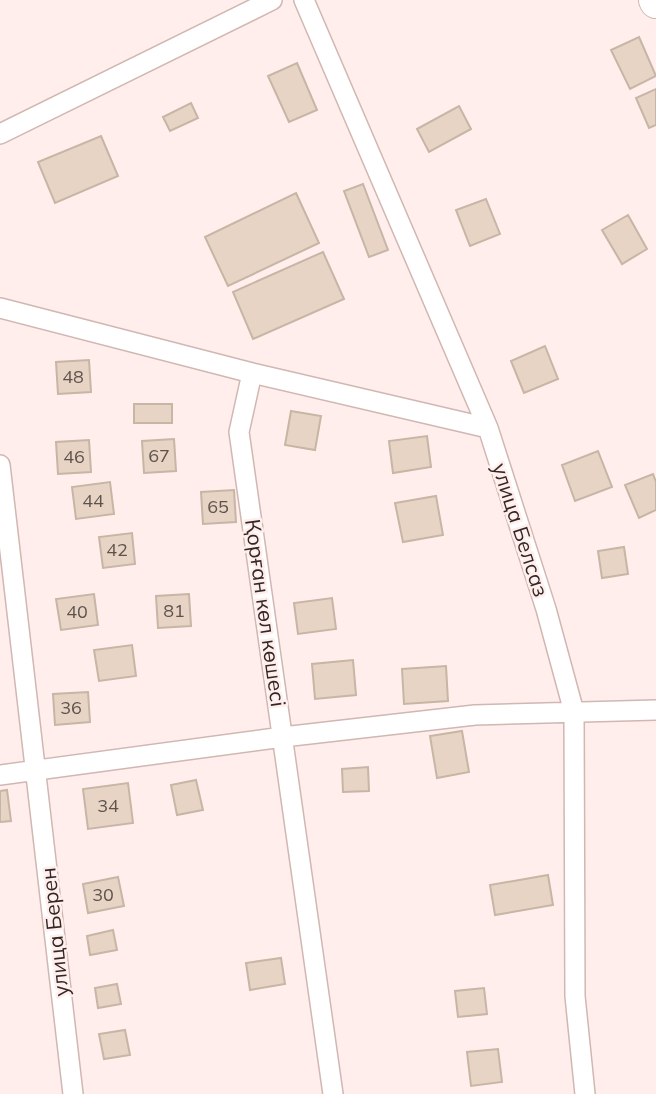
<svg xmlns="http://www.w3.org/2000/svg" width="656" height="1094" font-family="Mulish,sans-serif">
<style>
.building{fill:#e7d4c4;stroke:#c7b5a5;stroke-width:2}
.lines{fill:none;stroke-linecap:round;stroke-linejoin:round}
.street-casing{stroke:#d1b7b2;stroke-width:22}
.primary-casing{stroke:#d1b7b2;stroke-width:34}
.street{stroke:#fff;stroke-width:19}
.primary{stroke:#fff;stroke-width:32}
.labels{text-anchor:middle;stroke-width:5;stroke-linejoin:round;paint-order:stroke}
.number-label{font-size:18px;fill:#5e524d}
.street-label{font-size:21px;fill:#312725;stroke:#ffeeeb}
</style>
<rect width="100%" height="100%" fill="#ffeeeb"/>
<path class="building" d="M639 37 656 76 630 89 611 50Z
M297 63 317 110 289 122 268 76Z
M656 89V125L649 128 636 98Z
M191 103 198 118 170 131 163 117Z
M459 106 471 129 429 152 417 129Z
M101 136 118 176 55 203 38 162Z
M363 184 388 250 369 257 344 191Z
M296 193 319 243 228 286 205 237Z
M486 199 500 234 470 246 456 210Z
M628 215 647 249 622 264 602 230Z
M323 252 344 299 253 339 233 292Z
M545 346 558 379 524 393 511 361Z
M89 360 91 392 58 394 56 362Z
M134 404H172V423H134Z
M291 411 321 416 315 450 285 445Z
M427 436 431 467 393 473 389 441Z
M174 439 176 471 144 473 142 441Z
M89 440 91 472 58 474 56 442Z
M598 451 612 487 575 501 562 465Z
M653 474 656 482V510L639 518 625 485Z
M110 482 114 514 76 519 72 487Z
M234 490 236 522 203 524 201 492Z
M436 496 443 535 403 542 395 503Z
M132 533 135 564 103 568 99 537Z
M624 547 628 574 602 578 598 551Z
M94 594 98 625 61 630 56 599Z
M189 594 191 626 158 628 156 596Z
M332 598 336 629 298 634 294 603Z
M132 645 136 676 99 681 94 650Z
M353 660 356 695 315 699 312 664Z
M446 666 448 701 404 704 402 669Z
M88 692 90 722 55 725 53 694Z
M462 731 469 772 437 778 430 736Z
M368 767 369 791 343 792 342 769Z
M196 780 203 810 177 815 171 785Z
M128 783 133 823 88 829 83 789Z
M7 790 11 821 0 822V791Z
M548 875 553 905 495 915 490 885Z
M118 877 124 906 88 913 83 884Z
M113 930 117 950 90 955 87 936Z
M281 958 285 984 250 990 246 963Z
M117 984 121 1004 98 1008 95 988Z
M484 988 487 1014 458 1017 455 991Z
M125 1030 130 1055 104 1059 99 1034Z
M498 1049 502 1082 471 1086 467 1052Z"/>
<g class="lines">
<g class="street-casing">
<path id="street" d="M304 0 488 428 546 609 574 712 575 996 585 1094
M0 134 272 0
M0 308 252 373
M0 465 73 1094
M0 775 283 737 475 715 656 710
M333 1094 239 432 252 373 488 428"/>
</g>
<g class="primary-casing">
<path id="primary" d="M655 0 656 2"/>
</g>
<use href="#street" class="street"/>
<use href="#primary" class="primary"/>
</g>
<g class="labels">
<g class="number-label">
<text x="73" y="383">48</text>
<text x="159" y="462">67</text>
<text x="74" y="463">46</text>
<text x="93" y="507">44</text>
<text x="218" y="513">65</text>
<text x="117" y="556">42</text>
<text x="174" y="617">81</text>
<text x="77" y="618">40</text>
<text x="71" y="714">36</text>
<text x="108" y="812">34</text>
<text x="103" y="901">30</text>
</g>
<g class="street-label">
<text transform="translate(520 530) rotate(72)" y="7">улица Белсаз</text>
<text transform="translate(265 613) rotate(82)" y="7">Қорған көл көшесі</text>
<text transform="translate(55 932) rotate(-96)" y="7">улица Берен</text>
</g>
</g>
</svg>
